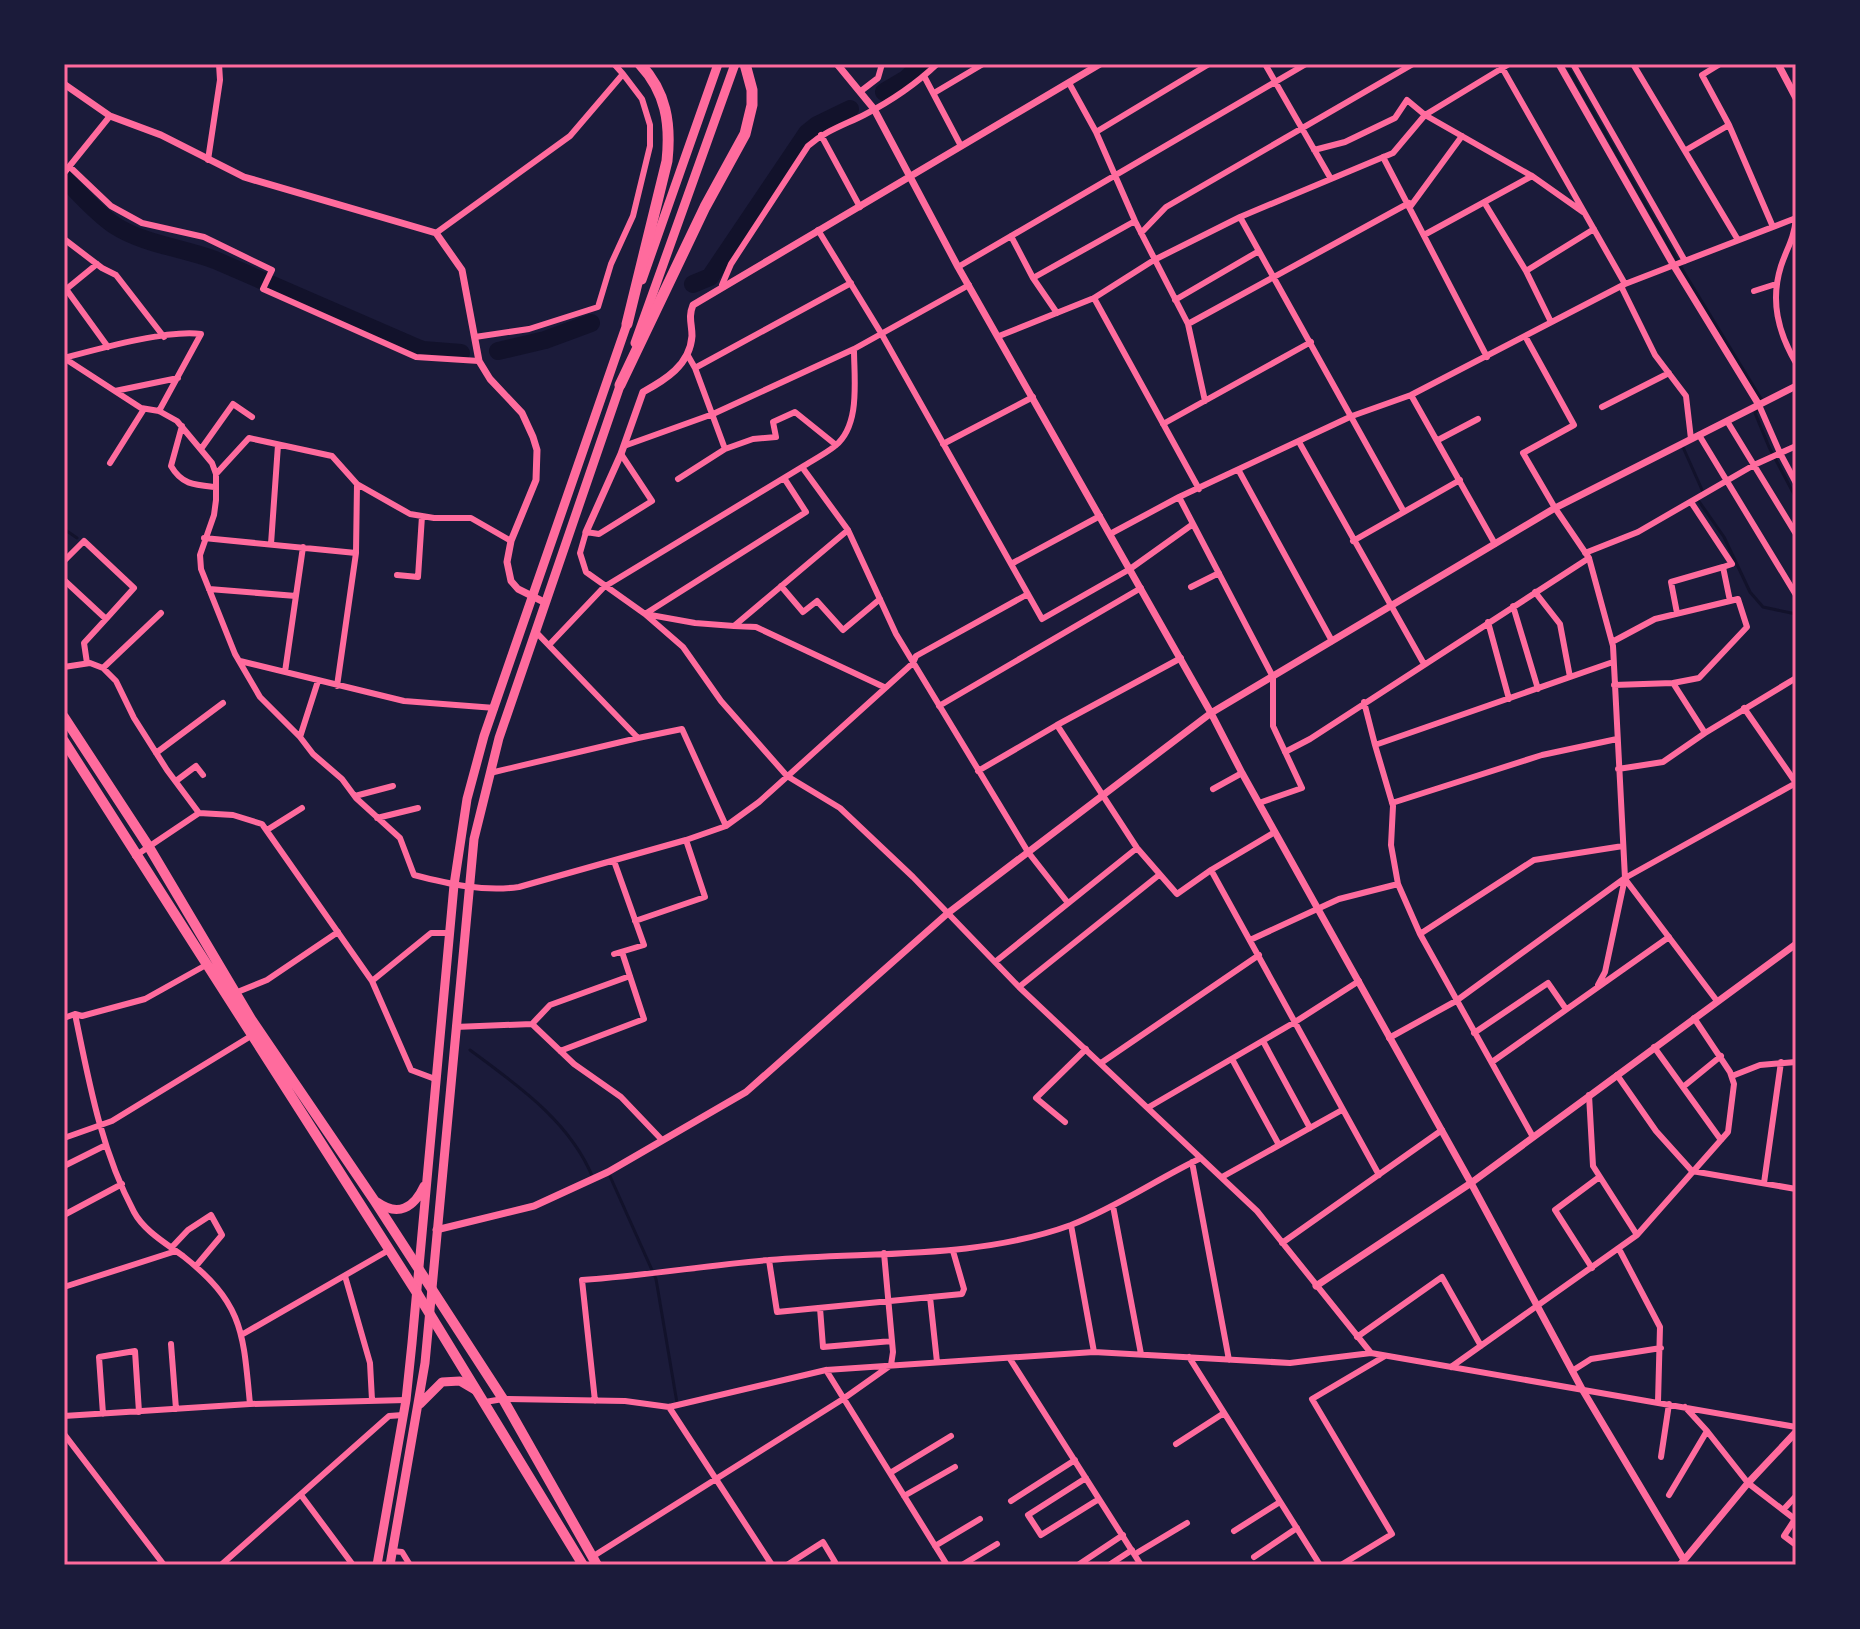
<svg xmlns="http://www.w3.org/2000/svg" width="1860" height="1629" font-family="Karla,sans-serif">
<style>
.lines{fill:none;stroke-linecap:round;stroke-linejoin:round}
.stream{stroke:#12122b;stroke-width:3}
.river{stroke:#12122b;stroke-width:18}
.minor{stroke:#ff6b9d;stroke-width:6}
.tertiary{stroke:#ff6b9d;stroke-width:7}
.primary{stroke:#ff6b9d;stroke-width:9}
.trunk{stroke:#ff6b9d;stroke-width:10}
.motorway{stroke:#ff6b9d;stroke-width:11}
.neatline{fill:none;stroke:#ff6b9d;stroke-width:3}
</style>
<rect width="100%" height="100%" fill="#1b1b3a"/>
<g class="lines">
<path class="stream" d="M1566 64 1685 274 1763 402
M1759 408 1755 413 1769 447 1796 498
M1682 445 1703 492
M1698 500 1724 537 1750 592 1763 607 1796 614
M64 529 77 538
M470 1050C517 1085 570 1121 593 1178
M609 1174 656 1279 677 1403"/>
<path class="river" d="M884 92 906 79 922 64
M64 178C80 194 95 212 114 225 143 244 183 248 215 260L413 346 423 350 461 353
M693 284 710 277 807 133 817 125 850 109
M498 351 545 340 591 323"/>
<path class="minor" d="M1265 64 1331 179
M1500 64 1625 284
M1573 64 1685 261
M1633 64 1738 240
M1720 64 1702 75 1729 125 1773 227
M924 76 961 146
M1069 83 1096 132 1135 221 1188 324 1205 401
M861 91 878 78 882 64
M934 93 983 64
M1096 132 1209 64
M821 135 860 207
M1314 150 1345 142 1395 118 1407 100 1425 115 1532 176 1583 212
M1686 150 1729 125
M1383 157 1487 357
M208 160 220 80 219 64
M70 167 111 206 142 223 204 237 272 270 263 289 416 357 479 361
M64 173 110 116
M1484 202 1526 271 1551 322
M1410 207 1462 136
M1240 217 1404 512
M1796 218C1794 239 1787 248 1781 266 1770 301 1778 332 1796 363
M818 230 881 333 1042 619 1130 569 1193 524
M436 233 570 136 623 74 614 64
M1141 233 1166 207 1413 64
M1424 235 1532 176
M1011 236 1033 278 1057 313
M64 239 102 268 116 275 164 337
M958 267 1306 64
M1526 271 1594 229
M1033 278 1135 221
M722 285 731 264 808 146C825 131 844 125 864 115 891 101 915 85 937 64
M1621 286 1655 355 1686 396 1691 439
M66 289 108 347
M64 291 97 264
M1754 291 1776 284
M1094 298 1199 489
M1175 300 1259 251
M1188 324 1409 203
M999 336 1094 298 1154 260 1240 217 1393 153 1425 115 1509 64
M1525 336 1574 425 1523 453 1555 508 1589 558 1613 646 1625 878 1605 972 1598 985
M475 337 529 329 598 307 611 264 633 216 650 146V125L642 99 623 74
M854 349C854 379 861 425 835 446 825 454 813 460 802 467L848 530 896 634 1028 852 1068 903
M687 354 695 368 725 449 753 439 776 437 773 422 795 412 836 445
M64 358 141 408 159 411 177 421 212 463 216 474V500L214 515 200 555 201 569 235 654 260 697 300 737 313 754 342 779 356 798 400 838 414 875C449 884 483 892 519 887L686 840 726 826 759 802 913 663 916 656 1028 594
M64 358C98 349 169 329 201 334L159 411
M695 368 851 283
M115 391 178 378
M1411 395 1495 544
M1759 405 1780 453 1796 483
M1602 407 1669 373
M1727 421 1796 534
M1163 424 1311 342
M182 426 171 466C182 485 195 485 216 487
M1699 435 1796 595
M1438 440 1478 419
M1299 442 1424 664
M943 444 1033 397
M624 446 713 414 854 349 969 285
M201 449 233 404 252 417
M621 454 652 501 599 534 586 532 580 553 586 572 645 614 683 647 721 701 787 776 840 808 913 877 1019 987 1257 1211 1371 1353
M110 463 144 409
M1239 471 1332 641
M216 474 249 438 332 456 357 484 356 553 337 686
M678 479 725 449
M357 484 410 514 434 518H471L511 541
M1179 497 1273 677V726L1302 788 1259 803
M1691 502 1732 564 1723 567
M1110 534 1179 497 1352 416 1411 395 1625 284 1796 218
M204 538 356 553
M1353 541 1460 480
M271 544 278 445
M1585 553 1638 532 1754 465 1796 446
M64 561 84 541 134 588 106 619
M1011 564 1100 516
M397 575 418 577 422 516
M64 580 106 619 84 643 87 663
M781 586 803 612 817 601 843 630 880 599
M1191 587 1219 573
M209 589 296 596
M1535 592 1560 624 1570 677
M1513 606 1538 689
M645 614 695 623 734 626 848 530
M645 614 806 512 784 478
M1488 622 1509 699
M734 626 756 627 884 687
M535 631 638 738 682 729 726 826
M1612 642 1655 619 1730 601 1723 567 1671 582 1677 613
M549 645 604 587 802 467
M240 661 404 701 495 708
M64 667 90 663 103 668 116 681 134 718 167 770 199 813
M103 668 161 613
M285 672 303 547
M1673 683 1699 678 1747 627 1738 599 1730 601
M1614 685 1673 683 1705 733 1796 678
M1364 702 1375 745 1613 662
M939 706 1141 588
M1744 708 1796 783
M1057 725 1181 658
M300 737 318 681
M1375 745 1393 806 1391 845 1398 884 1420 934
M1285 752 1310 739 1589 558
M156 753 223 703
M1618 769 1663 762 1705 733
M978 771 1057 725 1137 848 1177 894 1211 870 1275 832
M490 773 638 738
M176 781 196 766 203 775
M1213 789 1242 773
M355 796 393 786
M1392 803 1542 755 1617 739
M377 818 418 808
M267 830 302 808
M135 856 199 813 233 815 262 824 372 981 411 1070 435 1079
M614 861 644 945 614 954
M1211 870 1379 1175
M1625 879 1717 1001
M635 921 705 897 686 840
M1250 940 1339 899 1398 884
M995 962 1137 848
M372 981 431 933H449
M1019 987 1159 875
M235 993 267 980 338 932
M75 1014C89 1082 101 1150 134 1212 144 1231 167 1244 183 1256 244 1304 243 1333 250 1404
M64 1018 75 1014 82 1016 145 999 206 965
M532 1024 574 1064 621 1097 662 1140
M455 1027 532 1024 550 1005 630 976
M1474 1033 1548 983 1566 1009
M1389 1038 1456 1001 1625 878 1796 783
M1263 1041 1310 1128
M1654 1047 1721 1140
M560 1051 644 1019 622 952
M1232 1059 1279 1145
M1492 1062 1669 937
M1101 1063 1259 955
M1617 1075 1656 1131 1692 1171 1796 1189
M1732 1076 1760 1065 1796 1062
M1683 1087 1721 1056
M1589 1095 1593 1166 1637 1235
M1149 1107 1295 1022 1359 981
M1065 1122 1036 1098 1086 1049
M1533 1137 1420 934 1534 860 1623 846
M64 1138 112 1121 251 1036
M1192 1162 1229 1360
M64 1166 106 1145
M1222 1177 1342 1110
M1764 1183 1781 1062
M1113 1206 1141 1354
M64 1215 122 1184
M1071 1225 1094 1352
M1282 1243 1442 1130
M172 1247 188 1230 211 1215 222 1235 196 1266
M1619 1249 1660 1327 1658 1402
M769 1260 777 1312 962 1294 964 1289 953 1251
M1592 1268 1555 1210 1598 1178
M345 1276 370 1363 372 1400
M64 1287 176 1251
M930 1297 937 1362
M820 1308 823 1347 892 1341
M243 1334 389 1250
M1357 1337 1442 1277 1481 1346
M171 1344 176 1409
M1189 1357 1320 1565
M1010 1359 1141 1565
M1451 1367 1637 1235 1728 1132 1734 1084 1730 1072 1694 1018
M826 1370 947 1565
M1572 1371 1591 1359 1661 1348
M595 1401 582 1280C645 1276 707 1265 769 1260 870 1251 975 1260 1071 1225 1117 1207 1157 1179 1201 1158
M485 1402 503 1399 625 1401 669 1407 826 1370 1094 1352 1290 1363 1371 1353 1796 1427
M669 1407 772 1565
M1685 1407 1707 1431 1748 1483 1796 1520
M103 1414 99 1357 135 1351 139 1412
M64 1416 250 1404 406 1400
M64 1434 164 1565
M1176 1444 1224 1413
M1661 1457 1669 1404
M890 1473 951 1436
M1086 1478 1028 1515 1041 1535 1099 1499
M301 1495 353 1565
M1669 1495 1707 1431
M904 1496 955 1467
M1011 1501 1075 1460
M1783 1510 1796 1496
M1795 1519 1784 1536 1796 1545
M1234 1531 1280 1502
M935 1546 980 1519
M392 1551 402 1552 410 1565
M1135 1554 1187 1523
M592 1557 843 1399 891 1365 893 1352 884 1253
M1254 1557 1297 1528
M221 1565 389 1416 403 1415
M787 1565 823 1542 835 1562 831 1565
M962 1565 997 1544
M1078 1565 1123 1535
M1109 1565 1132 1550
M1341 1565 1392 1534 1312 1399 1385 1356"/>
<path class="tertiary" d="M837 64 874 109 958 267 1211 713 1242 773 1471 1183 1582 1389 1684 1560
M1559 64 1674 266 1759 405
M1778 64 1796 98
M64 84 110 116 161 135 244 177 436 233 462 270 479 361 490 379 522 413 533 437 537 450 536 480 511 541 507 562 511 581 518 589 544 602
M586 532 621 454 643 392C665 380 690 365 692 336 692 324 688 317 693 305L1100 64
M436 1230 534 1206 608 1172 746 1092 948 913 1211 713 1555 508 1796 386
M1316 1286 1471 1183 1796 944
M1680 1565 1748 1483 1796 1432"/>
<path class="primary" d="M642 280 718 64
M635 343 735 64
M377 1202C398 1217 414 1208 424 1186
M420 1404 442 1382 460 1381 477 1391
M377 1565 406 1400 412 1343 454 885 467 799 484 736 628 321
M390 1565 425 1363 474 839 499 738 622 380"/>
<path class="trunk" d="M64 717 149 847 251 1019 374 1200 503 1399 597 1565
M64 741 417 1293 583 1565"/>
<path class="motorway" d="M627 324 667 161C671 123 666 92 640 64
M620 385 705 207 745 134 752 105V90L745 64"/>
</g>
<rect width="1860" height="1629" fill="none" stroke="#1b1b3a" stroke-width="132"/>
<rect x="66" y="66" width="1728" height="1497" class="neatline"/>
</svg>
